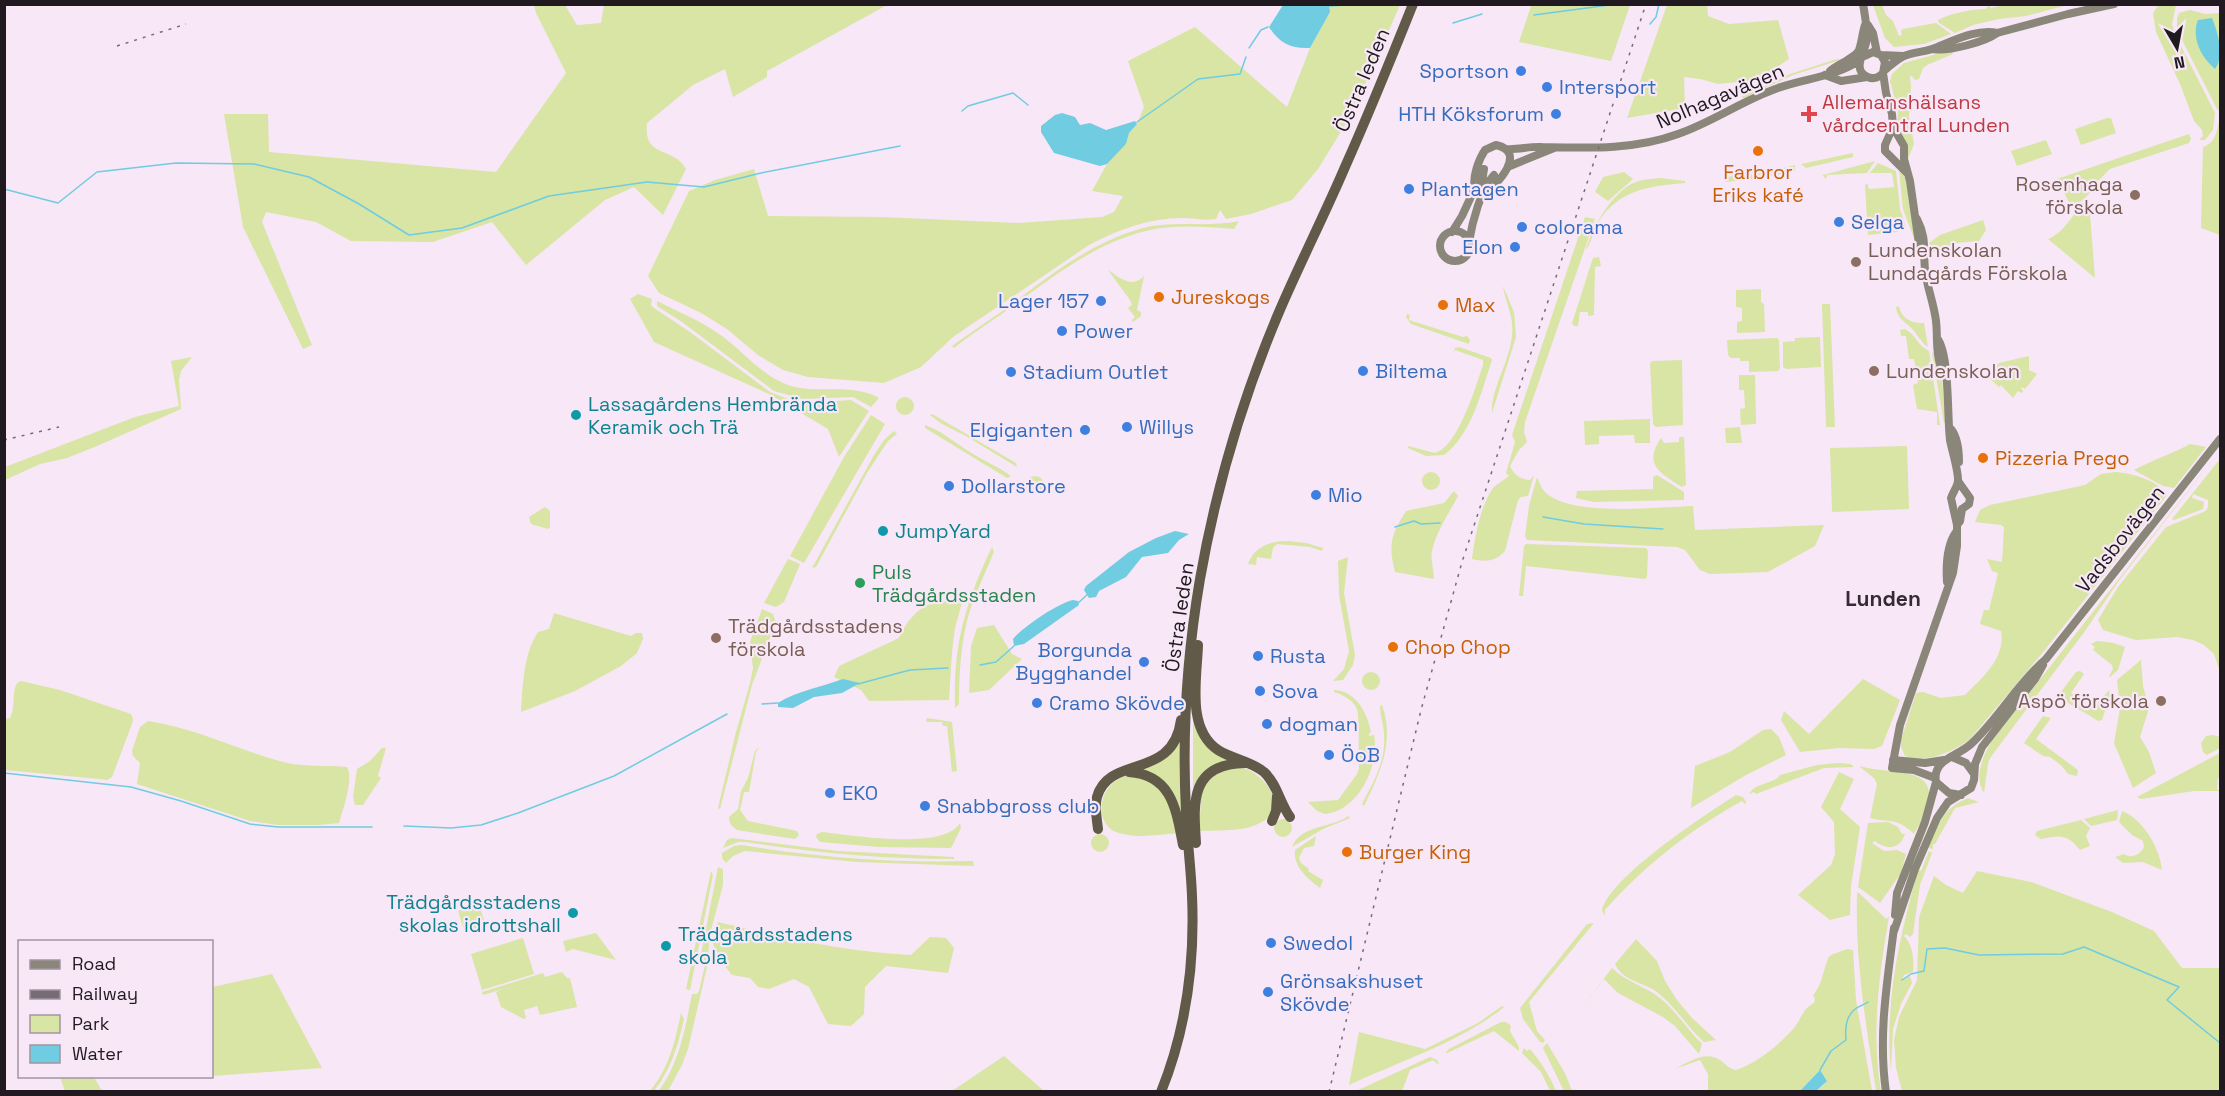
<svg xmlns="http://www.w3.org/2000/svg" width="2225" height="1096" font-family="'Space Grotesk',sans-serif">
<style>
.green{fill:#d8e5a4}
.water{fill:#70cce0}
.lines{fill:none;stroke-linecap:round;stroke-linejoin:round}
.stream{stroke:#70cce0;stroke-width:1.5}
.secondary{stroke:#8b867a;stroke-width:8}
.highway{stroke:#615a49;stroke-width:10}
.rail{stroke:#766c76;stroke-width:1.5;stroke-dasharray:3 6;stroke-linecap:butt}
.shop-dot{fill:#3f7fe0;stroke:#f8e7f7;stroke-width:2}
.health-dot{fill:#e0444e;stroke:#f8e7f7;stroke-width:2}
.food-dot{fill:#e8710a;stroke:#f8e7f7;stroke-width:2}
.education-dot{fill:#8d6e63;stroke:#f8e7f7;stroke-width:2}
.culture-dot{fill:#0f9aa8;stroke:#f8e7f7;stroke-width:2}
.leisure-dot{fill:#2e9e5b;stroke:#f8e7f7;stroke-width:2}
.labels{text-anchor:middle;stroke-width:4.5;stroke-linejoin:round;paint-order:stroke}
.shop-label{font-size:20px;fill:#366cbe;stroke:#f8e7f7;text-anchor:start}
.street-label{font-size:20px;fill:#201a20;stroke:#f8e7f7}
.health-label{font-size:20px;fill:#be3a42;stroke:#f8e7f7;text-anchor:start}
.food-label{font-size:20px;fill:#c56008;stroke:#f8e7f7;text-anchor:start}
.education-label{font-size:20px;fill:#785e54;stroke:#f8e7f7;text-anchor:start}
.culture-label{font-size:20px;fill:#0d838f;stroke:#f8e7f7;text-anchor:start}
.leisure-label{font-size:20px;fill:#27864d;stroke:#f8e7f7;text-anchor:start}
.neighbourhood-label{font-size:21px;font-weight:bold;fill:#362a36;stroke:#f8e7f7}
</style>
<rect width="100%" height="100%" fill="#f8e7f7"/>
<path class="green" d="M1539 4 1630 5 1611 61 1519 42 1531 6Z
M2008 4 2067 5 2026 16 1999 19 1973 25 1955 33 1939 23 1938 20C1951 13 1972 9 1986 9L1989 5 1991 8Z
M2159 4 2176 5 2172 24 2175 34 2215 113 2213 130 2205 140H2199L2203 136 2202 130 2194 121 2180 84 2156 32 2153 13Z
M534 5H565L577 25 601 23 604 5H887L767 71V77L733 97 725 69 693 85 647 123C643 159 673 146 686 169L663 215 634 187 605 200 526 265 492 222 433 242 351 241 316 222 266 212 262 222 312 345 303 349 243 227 224 114H268L269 152 496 172 566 73 536 13Z
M1329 5H1400L1353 112 1318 169 1292 200 1251 214 1226 219 1220 210 1216 219C1205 221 1194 218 1183 218 1150 218 1119 229 1089 245L953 337 921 367 884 383 808 377 783 370 758 355 727 329 701 313 659 293 648 276 689 191 715 180 754 169 768 216 882 217 1019 223 1102 217 1114 212 1123 196 1092 191 1107 164 1126 144 1129 133 1137 124 1144 107 1128 61 1195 27 1287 107 1310 48 1330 12Z
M1667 5H1707L1708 16 1729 24 1778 20 1789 59 1757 80 1718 84 1700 79 1684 77 1685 108 1627 118Z
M1873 5H1882L1886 15 1893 21 1899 36 1902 35 1901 31 1903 29 1936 23 1951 34 1924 44 1894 47 1885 38Z
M2190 10 2205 14 2220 13V111L2217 109 2177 30V19L2179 13Z
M1951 50 1953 54 1927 65 1923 68 1919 79 1915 80 1912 76H1910L1911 87 1909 117 1914 144 1908 159 1897 128 1898 111 1890 81 1892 74 1904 63Z
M1837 59 1840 60 1793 75 1744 98 1741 97 1790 74Z
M2220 117V235L2201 228 2203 147C2216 143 2217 130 2220 117Z
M2107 118H2111L2116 133 2081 145 2075 129Z
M2189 134 2191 139 2189 143 2110 169 2098 181 2091 192 2075 207 2071 206 2057 179Z
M2046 140 2052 154 2017 166 2011 151Z
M1853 153V157L1806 168 1801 164Z
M1875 161 1867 173 1827 175 1826 179 1823 176V175Z
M1878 163 1896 171 1900 209 1906 227 1897 232 1868 235 1865 185 1868 184V188L1871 189 1894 187 1892 173H1870Z
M1795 165V171L1756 179 1725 182V177L1758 174Z
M1899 170C1913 181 1913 223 1915 241L1903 209Z
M1624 172 1633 179 1608 201 1595 192 1603 177Z
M1660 178 1685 181V183C1650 186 1620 189 1599 221 1594 230 1591 243 1586 250 1591 229 1614 189 1636 182 1643 179 1652 179 1660 178Z
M2087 200 2089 201 2095 278 2048 239C2066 232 2073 212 2087 200Z
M1585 217 1595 219 1525 422 1524 432 1527 442 1519 450 1510 466C1514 475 1520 479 1530 480L1534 475 1528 496 1521 497 1518 500 1505 551C1495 562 1485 562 1472 559 1475 536 1480 507 1493 488 1497 484 1504 480 1509 476L1506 473 1515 442 1512 435Z
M1983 220 1986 230 1979 241 1956 243 1936 252 1930 251 1929 243 1940 235Z
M1239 221 1234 229C1204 227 1175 224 1146 231 1094 243 1049 280 1006 311 989 323 970 335 954 348L952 346C968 334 985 323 1001 312 1044 280 1090 242 1143 228 1175 220 1207 228 1239 221Z
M1599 257 1601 266 1595 267 1594 315 1588 316V312H1580L1578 326H1574L1572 323 1593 258Z
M1108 270C1120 278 1132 289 1144 276L1137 310 1141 312V316L1133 322 1132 320 1135 317 1128 308 1132 305 1130 300Z
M1503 286 1514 312 1516 337 1492 413C1491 390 1507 366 1511 342 1516 317 1506 307 1503 286Z
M1761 289V302L1764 304 1765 332 1737 333V322L1742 321V308L1736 307V290Z
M638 294 652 299 651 305 654 308 690 332 770 392 793 401 807 403 851 400 869 411 839 457 828 429 771 395 654 342 630 299Z
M657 301C678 312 702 321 722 336 744 352 761 375 788 385 817 395 851 382 879 398L871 407 853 397 803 399 774 391 682 322 657 306Z
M1822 304H1830L1835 427H1826Z
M1899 306C1902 320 1912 323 1924 323L1928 347C1922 343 1919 337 1914 331 1906 321 1898 321 1896 307Z
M1407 314 1410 315 1409 320 1463 337 1467 336 1470 340 1469 344 1411 324 1406 317Z
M1905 329C1915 334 1918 346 1929 351L1940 425H1937V412L1917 409 1913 385 1918 383 1914 359H1909L1906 336H1901L1900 330Z
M1820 337 1821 367 1786 369 1783 367V342L1795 341V338Z
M1777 338 1779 340 1780 368 1778 371 1749 372V361H1740V358H1731L1728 355 1727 340Z
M1459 347 1491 358 1492 360C1481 392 1472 434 1444 455L1426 456 1408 448V446L1435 453C1458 447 1476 386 1483 365V360L1455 350 1453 354 1455 348Z
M1935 352 1942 379 1946 421 1944 423 1932 353Z
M2029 356V370L2037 374 2025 389 2022 387 2021 388 2023 391 2022 393 2018 391 2013 398 2001 385 1999 387 1989 378V374L1999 363Z
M192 357 181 371 179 380 181 409 97 446 67 458 40 464 5 480V467L135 417 179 406 171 361Z
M1682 360 1683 425 1656 427 1653 424 1650 364 1652 361Z
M1739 375H1755L1756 424 1741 425 1740 409 1745 408 1744 390H1739Z
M896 406a9 9 0 1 1 18 0a9 9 0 1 1-18 0Z
M932 414 1016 463 1017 467 966 436 942 424 930 415Z
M871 415 885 424 804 563 790 556 844 457Z
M1650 419V443H1635L1634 435 1599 436V444L1585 445 1584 421Z
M925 425C942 431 955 443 970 452 984 461 998 466 1011 476L1007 478 925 428Z
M1740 427 1742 443H1726L1725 428Z
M894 431 897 434 888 441 867 473 816 567 812 568 874 455 884 440Z
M1679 437H1684L1686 485 1682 487C1660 473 1643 465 1661 438L1664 443 1679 442Z
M2190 444 2206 447 2174 488 2163 486 2134 470C2152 460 2172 454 2190 444Z
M1907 446 1909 509 1832 512 1830 448Z
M2220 450 2118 582 2085 631 1990 758 1988 764 1984 793C1973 777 1984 752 1994 738Z
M2220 459V672L2214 654 2204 645 2193 640 2177 637 2136 640 2103 630 2098 620 2118 587 2166 527 2206 511 2208 507V500L2193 494 2192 498 2204 502 2203 509 2174 520 2172 519Z
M1422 481a9 9 0 1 1 18 0a9 9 0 1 1-18 0Z
M2116 472C2131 473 2160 481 2167 495L2044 651 1970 739C1955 751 1924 765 1905 756L1901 747V740L1916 693 1923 692 1941 698 1965 695C1982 678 2006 658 2001 631L1980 624 1984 610H1989L1998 573 1992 571 1987 559 2002 562 2004 527 2001 525 1975 522 1980 510 1990 505 2085 485 2101 474Z
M1657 475 1684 492V500L1594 502 1576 498 1577 491 1653 489V477Z
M1026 485a9 9 0 1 1 18 0a9 9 0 1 1-18 0Z
M1537 477C1540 485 1543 492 1550 496 1579 516 1658 507 1693 506L1695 530 1824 525 1815 546 1768 572 1710 574 1700 570 1685 550 1677 547 1527 540 1525 536 1529 506Z
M1454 491 1458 496C1449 513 1436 532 1432 551 1430 559 1434 570 1434 579L1395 572C1388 544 1391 535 1406 511L1444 503Z
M545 507 550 511V527L548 529 531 524 529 517Z
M1288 541 1306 543 1323 548 1322 551 1310 547 1277 544 1273 548 1271 559 1257 557 1256 565 1248 564C1255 546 1271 541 1288 541Z
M1526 544 1646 548 1648 551 1647 577 1645 579 1526 566 1523 596H1519L1524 546Z
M992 547 994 552C986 571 977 590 970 610 961 640 959 672 959 704L955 708C953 645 965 603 992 547Z
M1348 557 1344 593 1355 655 1353 665 1343 680 1333 681 1344 669 1349 651 1339 595 1338 561Z
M788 559 800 564 784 602 776 607 764 603Z
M965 592 955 628 952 652 949 700 869 701 861 690 834 677 839 666 899 638C909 616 927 596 954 603Z
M762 609 773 614 776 622 752 685 720 809 718 808 736 732 750 683 753 668 750 642Z
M554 613 631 636 636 633H642L643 639 637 653 621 666 575 691 521 712C523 685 523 655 538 632L549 629Z
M994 625 1012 654 1022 659 989 690 969 693 971 646 977 628Z
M2097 641 2114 643 2125 647 2118 670 2110 677 2109 676 2113 669 2112 665 2093 650 2095 647 2091 644Z
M2141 660 2143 686 2149 708 2140 737 2149 752 2156 773 2133 788 2114 743 2120 708 2117 680Z
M2080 671 2084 674 2071 693 2093 709 2109 690 2110 696 2102 720 2098 721C2085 712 2071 706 2058 696L2076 672Z
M1362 681a9 9 0 1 1 18 0a9 9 0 1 1-18 0Z
M1863 679 1900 700 1882 746 1874 749 1839 748 1800 752 1781 720 1784 711 1809 734Z
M21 681 60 690 131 714 133 719 132 724 112 777 107 780 99 779 5 770V719L10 718C16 707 11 694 17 683Z
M1334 690C1356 691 1367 712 1371 732L1369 733V736L1374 735C1380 764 1359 811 1325 814L1317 811 1308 802 1338 800 1357 774 1359 768C1358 755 1360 719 1357 709 1353 700 1342 694 1334 692Z
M1382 705C1395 742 1380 773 1364 806L1362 804C1374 781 1386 761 1384 735 1384 725 1380 716 1380 706Z
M1193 712 1197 726 1233 759 1193 791Z
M2043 716 2051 718 2036 739 2078 770 2077 776 2068 774 2062 766 2050 757 2043 756 2024 743Z
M927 718 952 722 957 771 952 772 947 726H943L942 722H926Z
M148 721C196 728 240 751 287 763 307 767 327 765 347 767 354 779 343 809 339 823L319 825H278L250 821 137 784 140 763 133 756 132 751 140 727Z
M1771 729 1779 737 1786 755 1746 775 1691 808 1695 766 1730 752 1763 730Z
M1181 734 1183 815 1157 776 1141 769Z
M2213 735 2220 737V748L2207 755 2203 752 2201 743 2206 736Z
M760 747 756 752 749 792H744L740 810 748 821 797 831 799 835 795 839 737 830C732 827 729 823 729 817L738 809 741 791 748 778 755 751Z
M382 748H386L378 776 381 778 363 805H355L353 797 357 769 370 761Z
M2220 753V777L2218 778 2217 789 2220 791H2194L2141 799 2137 797Z
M1837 763 1851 764 1854 767 1824 768 1756 794 1754 792 1749 794C1756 782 1775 784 1780 775L1817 765Z
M1238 766C1264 772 1292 807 1260 823 1243 832 1218 830 1199 831L1202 786 1216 772Z
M1859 766C1893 776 1948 763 1923 818 1920 824 1916 829 1914 834 1897 817 1889 823 1870 818L1877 784 1874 778Z
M1839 772 1854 779 1840 809 1860 827 1851 886 1850 915 1830 920 1798 895 1831 865 1835 854 1834 822 1821 807Z
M1133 774C1164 778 1171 808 1180 833 1161 834 1138 839 1119 833 1097 827 1097 798 1112 784 1118 778 1125 776 1133 774Z
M1736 795 1743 797 1746 802 1745 804 1742 801C1691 829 1644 866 1605 910V916L1602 910C1610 877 1706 814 1736 795Z
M1968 798 1979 802 1955 808 1935 844H1933V849L1928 848C1938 824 1943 808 1968 798Z
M2118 810 2117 820 2091 826 2084 819Z
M2122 811C2143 819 2160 848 2162 870L2143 862 2123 863 2115 857 2124 854C2131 859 2140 855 2144 847L2143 841 2132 835 2119 822Z
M1348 816 1350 818 1323 829 1292 847C1301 824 1331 829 1348 816Z
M1274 828a9 9 0 1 1 18 0a9 9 0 1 1-18 0Z
M2081 820 2090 828 2086 836 2090 846 2080 850C2067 834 2061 835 2041 839L2035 835 2037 831Z
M1888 822 1898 827 1902 834H1905C1900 849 1887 851 1875 841L1872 843 1884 851 1897 850 1906 854 1901 873 1880 903 1858 887 1868 823Z
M960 823 961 828 951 848 879 847 820 842 816 837 817 834 822 832C850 835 944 851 960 823Z
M1091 843a9 9 0 1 1 18 0a9 9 0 1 1-18 0Z
M1316 836 1314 846 1304 848 1299 858 1301 863 1309 869 1308 871 1323 880 1320 888C1308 879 1293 867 1295 850Z
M732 838 838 851 954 857V859C884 859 815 853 746 842H738L723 848 727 840Z
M742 845C818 858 896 863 973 861L974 866 857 862 745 851 733 856 726 863 722 858V853L734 846Z
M1929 851 1932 853 1920 885 1913 934 1910 937 1906 934 1904 936C1913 945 1914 959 1913 972L1904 975 1902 980 1910 976 1912 983 1901 1004 1893 1029 1891 1071C1884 1003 1900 935 1918 870L1921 871Z
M718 867 723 869V885L710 934 707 967 688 1049 682 1065 668 1091H659C680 1061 685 1029 692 994H697L699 991 705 965 701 963V954Z
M711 871 713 875 690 990 686 989Z
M1977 871 2031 882 2112 912 2154 931 2182 968H2220V1091H1902L1896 1068 1894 1040 1899 1017 1917 980 1919 917 1934 876 1946 885 1963 893Z
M1857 893H1859L1886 919 1889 917C1879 975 1871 1033 1881 1091H1876C1866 1023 1855 963 1857 893Z
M479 905 486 926 465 933 458 911Z
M718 922C781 937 846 952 911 955L930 937 946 938 954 948 948 973 886 966 865 987 864 1014 851 1026 828 1024 809 987 794 979 769 989 758 987 750 978 732 975 724 965 713 944Z
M1594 923 1529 1002 1537 1031 1545 1040 1543 1043 1540 1042 1523 1019 1520 1008 1587 924Z
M596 933 616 960 573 949 566 952 563 941Z
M523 938 534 974 482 990 471 954Z
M1636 939 1657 961 1665 981 1677 1000 1692 1018 1716 1040 1704 1042C1686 1026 1674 1004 1654 990 1641 982 1622 980 1615 964Z
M1847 949 1853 950 1856 1000 1872 1091H1816L1827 1081 1820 1070 1800 1091H1708V1074L1700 1060 1675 1069C1688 1062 1706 1050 1720 1060 1726 1064 1729 1069 1736 1070 1757 1063 1779 1045 1794 1028 1802 1018 1802 1009 1814 1003L1815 998 1813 996 1820 984 1828 958 1831 955Z
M1612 968C1626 982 1645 986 1660 998 1676 1011 1688 1030 1702 1044L1699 1054 1675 1026 1663 1017 1618 993 1604 979 1579 1011Z
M562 972 567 978H570L577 1007 540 1015 537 1006 524 1010 526 1018 524 1019 501 1007 496 992 503 989 483 995 482 992 543 973 545 977Z
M272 974 322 1068 212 1076V987Z
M1502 1006 1504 1007C1461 1042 1400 1061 1349 1085L1359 1032 1425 1049 1478 1023Z
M681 1013 684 1019C678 1046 671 1069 654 1091H650C669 1068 675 1042 681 1013Z
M1501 1022H1506L1511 1026 1510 1031 1519 1047V1051L1494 1031 1445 1054 1449 1049Z
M1547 1043 1565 1073 1572 1091H1564L1543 1048Z
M1524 1048 1527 1051 1530 1049C1541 1062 1550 1076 1556 1091H1550L1541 1072 1522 1053Z
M1004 1056 1044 1091H953L955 1089Z
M1430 1057 1437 1060 1439 1065 1433 1060 1410 1070 1402 1091H1356Z
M60 1077H94L102 1091H65Z"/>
<path class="water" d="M1283 5H1329L1330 12 1310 48C1291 49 1279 43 1269 27Z
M2212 18C2218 33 2225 56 2215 69 2201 57 2191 38 2198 20Z
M1062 113 1075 117 1080 125 1090 123 1106 130 1135 121 1137 124 1129 133 1126 144 1107 164 1100 166 1054 153 1041 132V126L1055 115Z
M1175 531 1189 534 1179 540 1168 553 1142 557 1126 577 1099 591 1096 597 1089 598 1084 590 1086 586 1129 552 1156 538Z
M1073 600 1078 601 1079 605 1024 644 1014 646 1013 639C1024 626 1057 604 1073 600Z
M843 679 860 683 842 693 814 697 793 708 778 707V703C797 691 821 687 843 679Z
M1820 1070 1827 1081 1816 1091H1800Z"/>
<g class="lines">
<path class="stream" d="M1329 6 1364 4
M1534 15 1617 4
M1453 23 1482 14
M1650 24 1656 17 1659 4
M1249 48 1261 30 1268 27
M962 111 968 106 1013 93 1028 105
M1137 122 1198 79 1240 74 1246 57
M4 189 58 203 97 172 176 163 254 164 309 177 359 204 409 235 462 228 549 196 647 182 704 187 761 173 900 146
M1543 517 1584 524 1663 529
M1395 527 1414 521 1421 524 1440 523
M1078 603 1088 594
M980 665 996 662 1014 646
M858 684 910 670 948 668
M762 704 778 703
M4 773 131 787 181 801 250 824 278 827H372
M404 826 451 828 481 825 518 813 614 776 727 714
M1902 980 1911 974 1924 971 1927 949 1945 948 1979 955 2063 954 2084 947 2179 987 2167 1000 2220 1043
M1820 1070 1831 1051 1846 1040C1845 1030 1846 1017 1854 1010 1858 1006 1864 1005 1868 1002"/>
<path class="secondary" d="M1868 25 1873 33 1877 53
M1933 49C1948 52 1985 42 1997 33L2068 14 2114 4
M1881 55 1903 56
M1862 57 1873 52 1881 55 1885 62 1883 73C1878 78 1872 80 1866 76 1851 68 1867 50 1867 37 1867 26 1865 16 1863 4
M1885 70C1891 65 1897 59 1904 56 1913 52 1924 52 1932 49 1951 42 1977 28 1997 33
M1830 71C1837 65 1856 57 1859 50 1862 42 1862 34 1865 25
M1883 73 1886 93 1892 114 1893 127 1885 145V151L1907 173
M1825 75 1841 81 1867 77
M1893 127 1904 146V159L1910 181 1919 244 1923 255
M1506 149C1518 150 1530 146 1542 147 1587 148 1635 150 1678 134 1713 122 1743 100 1778 88 1805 78 1836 77 1860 60
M1510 166 1554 148
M1475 188C1472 177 1479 159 1485 150L1496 145C1528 152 1497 185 1484 194
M1917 219C1927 238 1923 250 1925 270 1927 287 1934 304 1936 321 1938 339 1935 349 1941 368
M1440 246a15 15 0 1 1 30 0a15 15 0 1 1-30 0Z
M1452 232 1462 216 1475 188 1482 182 1484 169
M1469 242C1472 223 1481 188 1494 175
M1937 338C1950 354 1947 417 1950 440 1952 451 1959 472 1958 482 1956 489 1953 492 1951 498L1957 525
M1951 429C1958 438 1959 451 1959 462
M1958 481 1970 498 1969 504 1962 509
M1947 582C1946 566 1946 546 1956 532
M1952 757 1966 763 1974 774
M1893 760 1925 763 1944 760
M1935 778 1914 770 1892 768 1900 725 1953 573 1957 546V525L1960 521 1962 509
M1961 795 1949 793 1936 782C1932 759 1957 757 1971 744 1999 718 2017 684 2046 659L2220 439
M1895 915 1897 893 1925 822 1936 782
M1894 931 1915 869 1937 818 1948 802 1971 788 1974 780 1975 764 1982 747 2035 679 2043 665
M1886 1092C1878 1036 1887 983 1894 928"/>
<path class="highway" d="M1198 645C1197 678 1186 729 1218 750 1232 759 1251 761 1264 772 1277 784 1280 803 1290 817
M1129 772C1172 775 1176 809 1183 845
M1272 821 1276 811 1277 796
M1098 829C1097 819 1094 807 1097 797 1109 754 1173 781 1181 720
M1196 843C1193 800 1191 764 1245 763
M1161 1092C1186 1030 1195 963 1192 896 1191 868 1187 840 1186 811 1182 734 1187 655 1200 579 1216 488 1243 397 1279 312 1300 263 1324 216 1345 167 1369 113 1391 59 1413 4"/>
<path class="rail" d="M117 46 186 24
M4 440 59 427
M1329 1092 1421 710 1462 562 1646 4"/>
</g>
<g class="shop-dot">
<circle cx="1521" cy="71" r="6"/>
<circle cx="1547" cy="87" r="6"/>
<circle cx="1556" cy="114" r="6"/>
<circle cx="1409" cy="189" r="6"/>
<circle cx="1839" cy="222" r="6"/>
<circle cx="1522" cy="227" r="6"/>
<circle cx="1515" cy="247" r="6"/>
<circle cx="1101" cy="301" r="6"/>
<circle cx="1062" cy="331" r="6"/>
<circle cx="1363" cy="371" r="6"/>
<circle cx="1011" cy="372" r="6"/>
<circle cx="1127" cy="427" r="6"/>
<circle cx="1085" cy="430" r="6"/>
<circle cx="949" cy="486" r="6"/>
<circle cx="1316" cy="495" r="6"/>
<circle cx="1258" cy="656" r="6"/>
<circle cx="1144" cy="662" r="6"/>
<circle cx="1260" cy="691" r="6"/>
<circle cx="1037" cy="703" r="6"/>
<circle cx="1267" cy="724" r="6"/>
<circle cx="1329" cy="755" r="6"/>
<circle cx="830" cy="793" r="6"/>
<circle cx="925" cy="806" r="6"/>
<circle cx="1271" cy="943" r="6"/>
<circle cx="1268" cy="992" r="6"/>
</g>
<path class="health-dot" d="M1806 105h6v6h6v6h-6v6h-6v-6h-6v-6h6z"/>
<g class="food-dot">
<circle cx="1758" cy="151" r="6"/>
<circle cx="1159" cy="297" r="6"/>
<circle cx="1443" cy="305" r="6"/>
<circle cx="1983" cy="458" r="6"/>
<circle cx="1393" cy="647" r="6"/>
<circle cx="1347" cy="852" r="6"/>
</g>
<g class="education-dot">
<circle cx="2135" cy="195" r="6"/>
<circle cx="1856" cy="262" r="6"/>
<circle cx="1874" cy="371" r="6"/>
<circle cx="716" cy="638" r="6"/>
<circle cx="2161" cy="701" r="6"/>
</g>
<g class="culture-dot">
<circle cx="576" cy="415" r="6"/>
<circle cx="883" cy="531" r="6"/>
<circle cx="573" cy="913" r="6"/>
<circle cx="666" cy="946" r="6"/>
</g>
<circle class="leisure-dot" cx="860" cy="583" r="6"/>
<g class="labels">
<g class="shop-label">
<text x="1509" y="78" text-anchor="end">Sportson</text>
<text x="1559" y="94">Intersport</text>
<text x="1544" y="121" text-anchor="end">HTH Köksforum</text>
<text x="1421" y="196">Plantagen</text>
<text x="1851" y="229">Selga</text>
<text x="1534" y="234">colorama</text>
<text x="1503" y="254" text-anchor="end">Elon</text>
<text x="1089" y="308" text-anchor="end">Lager 157</text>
<text x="1074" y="338">Power</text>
<text x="1375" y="378">Biltema</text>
<text x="1023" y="379">Stadium Outlet</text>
<text x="1139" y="434">Willys</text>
<text x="1073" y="437" text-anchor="end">Elgiganten</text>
<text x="961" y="493">Dollarstore</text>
<text x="1328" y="502">Mio</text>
<text x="1132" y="657" text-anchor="end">Borgunda<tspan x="1132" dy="23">Bygghandel</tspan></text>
<text x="1270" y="663">Rusta</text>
<text x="1272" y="698">Sova</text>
<text x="1049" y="710">Cramo Skövde</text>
<text x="1279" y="731">dogman</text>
<text x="1341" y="762">ÖoB</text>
<text x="842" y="800">EKO</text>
<text x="937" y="813">Snabbgross club</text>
<text x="1283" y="950">Swedol</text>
<text x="1280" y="988">Grönsakshuset<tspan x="1280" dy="23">Skövde</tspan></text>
</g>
<g class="street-label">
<text transform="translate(1362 80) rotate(-67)" y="7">Östra leden</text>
<text transform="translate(1720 96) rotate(-23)" y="7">Nolhagavägen</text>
<text transform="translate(2120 539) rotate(-52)" y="7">Vadsbovägen</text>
<text transform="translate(1179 617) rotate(-82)" y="7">Östra leden</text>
</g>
<g class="health-label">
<text x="1822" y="109">Allemanshälsans<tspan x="1822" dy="23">vårdcentral Lunden</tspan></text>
</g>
<g class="food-label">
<text x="1758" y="179" text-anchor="middle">Farbror<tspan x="1758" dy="23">Eriks kafé</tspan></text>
<text x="1171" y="304">Jureskogs</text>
<text x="1455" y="312">Max</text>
<text x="1995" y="465">Pizzeria Prego</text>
<text x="1405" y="654">Chop Chop</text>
<text x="1359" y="859">Burger King</text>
</g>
<g class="education-label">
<text x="2123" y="191" text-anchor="end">Rosenhaga<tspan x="2123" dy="23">förskola</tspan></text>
<text x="1868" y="257">Lundenskolan<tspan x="1868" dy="23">Lundagårds Förskola</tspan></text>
<text x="1886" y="378">Lundenskolan</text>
<text x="728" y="633">Trädgårdsstadens<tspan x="728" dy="23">förskola</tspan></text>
<text x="2149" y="708" text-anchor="end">Aspö förskola</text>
</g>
<g class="culture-label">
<text x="588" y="411">Lassagårdens Hembrända<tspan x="588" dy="23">Keramik och Trä</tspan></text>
<text x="895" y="538">JumpYard</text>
<text x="561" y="909" text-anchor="end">Trädgårdsstadens<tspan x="561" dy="23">skolas idrottshall</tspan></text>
<text x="678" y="941">Trädgårdsstadens<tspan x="678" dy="23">skola</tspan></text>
</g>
<g class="leisure-label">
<text x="872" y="579">Puls<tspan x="872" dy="23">Trädgårdsstaden</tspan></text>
</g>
<g class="neighbourhood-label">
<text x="1883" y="606">Lunden</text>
</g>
</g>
<rect width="2225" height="1096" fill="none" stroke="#201a20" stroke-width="12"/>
<rect x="18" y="940" width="195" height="138" fill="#f8e7f7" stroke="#a295a1" stroke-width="1.5"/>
<rect x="30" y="960" width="30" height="9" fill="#8b867a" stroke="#a295a1" stroke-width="1.5"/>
<text x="72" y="970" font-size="18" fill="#201a20">Road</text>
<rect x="30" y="990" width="30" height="9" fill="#766c76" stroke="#a295a1" stroke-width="1.5"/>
<text x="72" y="1000" font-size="18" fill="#201a20">Railway</text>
<rect x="30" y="1015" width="30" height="18" fill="#d8e5a4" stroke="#a295a1" stroke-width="1.5"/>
<text x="72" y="1030" font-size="18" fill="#201a20">Park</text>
<rect x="30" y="1045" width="30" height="18" fill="#70cce0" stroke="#a295a1" stroke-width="1.5"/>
<text x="72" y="1060" font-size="18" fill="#201a20">Water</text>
<g transform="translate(2177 48) rotate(170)" stroke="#f8e7f7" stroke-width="4.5" paint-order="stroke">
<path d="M0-4.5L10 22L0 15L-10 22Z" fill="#201a20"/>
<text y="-9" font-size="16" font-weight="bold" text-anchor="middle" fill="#201a20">N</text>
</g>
</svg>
